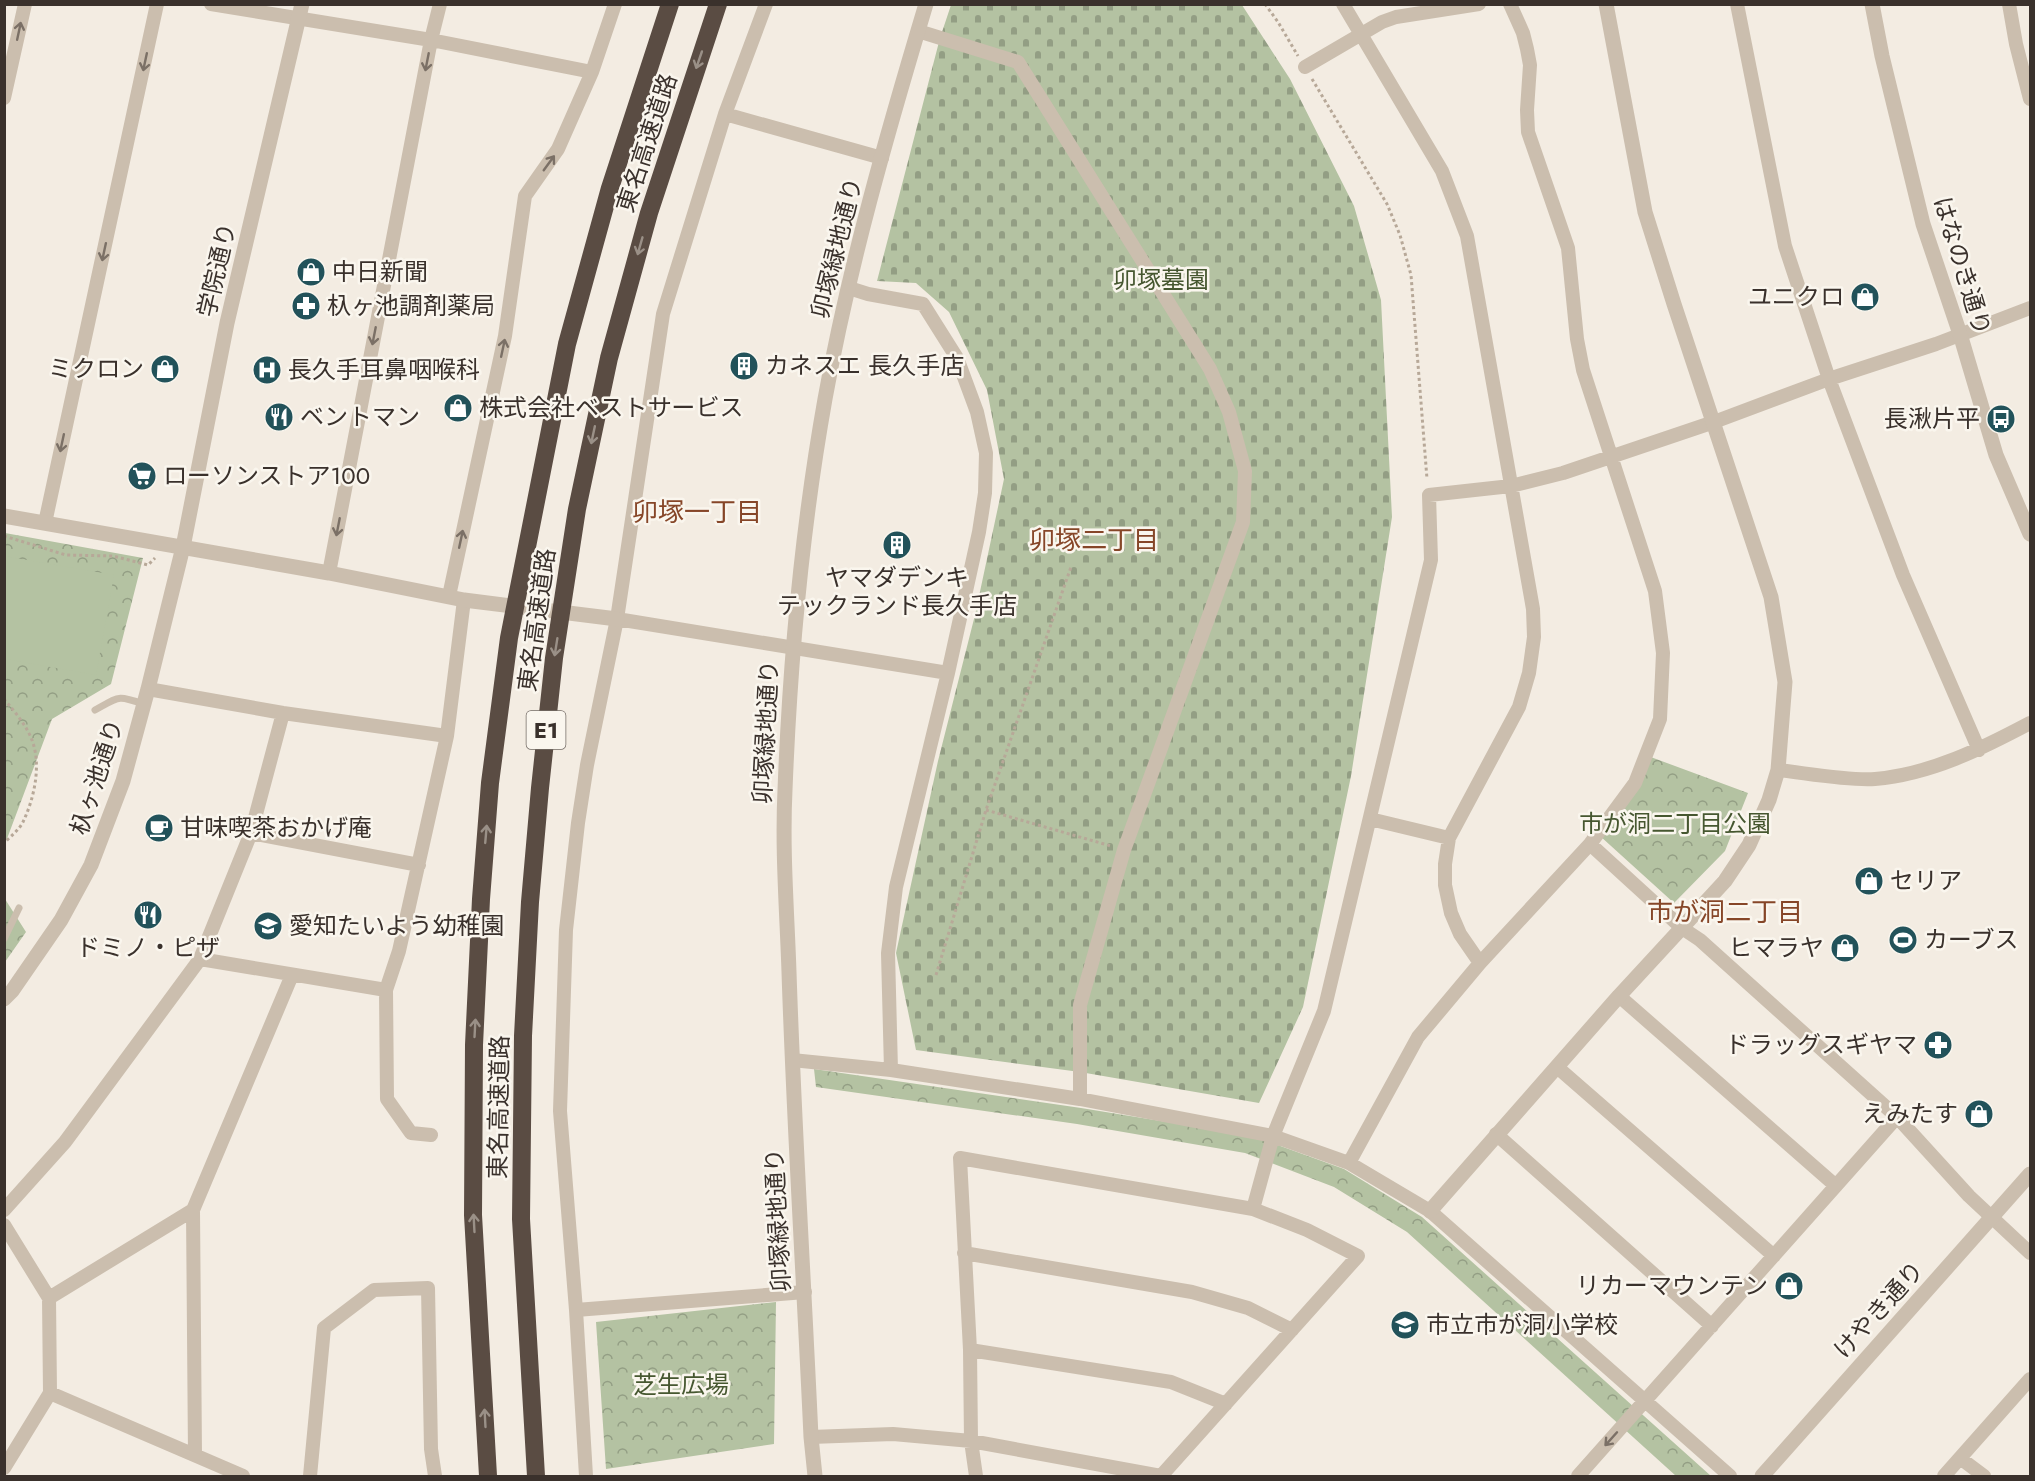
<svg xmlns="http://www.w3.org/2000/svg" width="2035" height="1481" font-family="Jost,'Noto Sans JP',sans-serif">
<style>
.cemetery{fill:url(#cemetery-stones)}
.park{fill:url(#park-crowns)}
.pitch{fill:#b4c2a2}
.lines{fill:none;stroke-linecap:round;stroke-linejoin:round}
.path{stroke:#b7a898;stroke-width:3;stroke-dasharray:3 3;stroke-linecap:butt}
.service{stroke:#cbbeae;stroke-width:7}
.minor{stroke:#cbbeae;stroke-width:14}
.tertiary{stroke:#cbbeae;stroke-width:15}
.motorway{stroke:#5a4c43;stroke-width:18}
.oneway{stroke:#7b7066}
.oneway2{stroke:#9a9087}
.labels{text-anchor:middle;stroke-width:5;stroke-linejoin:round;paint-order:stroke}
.shield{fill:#faf6ee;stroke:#746c66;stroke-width:1.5}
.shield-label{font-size:22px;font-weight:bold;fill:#3a312c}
.street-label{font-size:24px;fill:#3a312c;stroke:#faf6ee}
.poi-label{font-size:24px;fill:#3a312c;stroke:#faf6ee;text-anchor:start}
.park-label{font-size:24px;fill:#465730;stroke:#faf6ee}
.neighbourhood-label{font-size:26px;fill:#864628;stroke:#faf6ee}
</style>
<defs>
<pattern id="cemetery-stones" width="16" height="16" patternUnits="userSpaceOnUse" patternTransform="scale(1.5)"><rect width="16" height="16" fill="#b4c2a2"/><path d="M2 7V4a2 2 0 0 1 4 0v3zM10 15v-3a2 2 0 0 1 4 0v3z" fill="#939e84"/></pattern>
<pattern id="park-crowns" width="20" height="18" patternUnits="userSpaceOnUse" patternTransform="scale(1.5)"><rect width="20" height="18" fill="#b4c2a2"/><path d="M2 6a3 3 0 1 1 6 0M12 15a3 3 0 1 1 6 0" fill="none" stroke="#939e84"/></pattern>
</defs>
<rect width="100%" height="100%" fill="#f3ece2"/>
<path class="cemetery" d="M951 5H1242L1290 79 1354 206 1381 300 1392 517 1351 776 1303 1007 1259 1103 1080 1072 916 1050 896 953 938 761 975 615 1004 479 987 390 949 312 916 283 877 281 940 38Z"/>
<path class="park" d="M5 533 143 558 111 684 52 719 5 844Z
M1648 756 1748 793 1725 851 1674 903 1600 836Z
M5 899 26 932 5 962Z
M814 1069 1081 1108 1253 1136 1344 1169 1422 1217 1711 1476H1676L1407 1232 1334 1187 1245 1153 1077 1124 816 1087Z
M776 1302 774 1444 606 1469 596 1322Z"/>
<path class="pitch" d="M4 556 114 575 96 675 5 659Z"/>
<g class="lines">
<path class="path" d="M1265 4 1278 22 1298 56
M1312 79 1387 204 1400 235 1411 275 1427 479
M4 536 66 555 113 556 148 565 155 558
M4 699C15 712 28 727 33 743 41 767 34 799 23 822 19 830 11 836 4 843
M986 810 1111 846
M936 975 986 810 1071 567"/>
<path class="service" d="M95 710C120 696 117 695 144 704
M4 939 19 908"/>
<path class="minor" d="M211 4 431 40 592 72
M1343 4 1442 171 1467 236 1533 609 1534 637 1529 673 1519 707 1449 838 1445 864V885L1451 913 1460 934 1480 963
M1737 4 1785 246 1829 379 1903 575 1979 750
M2009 4 2016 44 2030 99
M918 31 1018 62 1210 369 1229 412 1245 471 1243 522 1124 850 1080 1005V1099
M1305 67 1382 22 1396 17 1479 4
M4 98 25 4
M725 114 882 158
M849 288 868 294 923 304 957 358 977 412 986 453 985 493 979 532 948 673 896 887 888 953 891 1070
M45 523 157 4
M329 573 431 40 440 4
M449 596 505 336 525 196 558 149 592 72 615 4
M617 619 948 673
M148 689 283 713 447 736
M1778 770C1806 773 1847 781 1875 779 1931 774 1981 749 2030 723
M1370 819 1449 838
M251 833 419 865
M1590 844 1682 928 1700 940 1897 1117 1969 1196 2030 1253
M200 959 386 990
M1619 996 1836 1186
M792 1060 891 1070 1080 1099 1273 1136 1349 1163 1430 1211 1730 1476
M1557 1067 1774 1256
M1496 1134 1712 1326
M431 1135 411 1133 387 1099 386 990 399 951 447 736 464 600
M1349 1163 1418 1037 1480 963 1590 844 1635 783 1660 719 1663 653 1655 591 1583 370 1577 339 1568 248 1528 132 1527 110 1530 65 1527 49 1523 33 1510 4
M1253 1209 1273 1136 1324 1011 1431 560 1429 495 1511 486 1563 473 1714 422 1829 379 1936 344 2030 308
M4 1210 65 1142 200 959 251 833 283 713
M193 1210 195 1455
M4 1225 49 1298 50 1393 4 1468
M964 1253 1192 1292 1248 1308 1292 1330
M49 1298 193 1210 292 975
M576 1310 805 1292
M970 1350 1171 1382 1226 1404
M50 1393 243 1476
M811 1437 893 1434 971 1441 1161 1476 1358 1256 1307 1230 1253 1209 960 1158 970 1350 971 1441 976 1476
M1960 1458 1984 1476
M310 1476 324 1328 374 1290 428 1288 431 1449 435 1476
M586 1476 576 1310 560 1111 566 930 578 823 587 765 617 619 663 314 725 114 766 4
M1578 1476 1897 1117
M1944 1476 2030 1379"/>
<path class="tertiary" d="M1872 4 1882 56 1923 224 1960 334 1996 455 2030 534
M4 516 329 573 464 600 617 619
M4 999 12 991 61 920 91 865 123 781 148 689 183 547 227 323 302 4
M1430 1211 1619 996 1725 881 1749 845 1769 800 1778 770 1785 682 1771 597 1674 304 1645 212 1606 4
M815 1476 811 1437C804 1282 794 1127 789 972 787 912 782 850 785 790 790 659 802 528 825 399 849 266 887 134 926 4
M1762 1476 2030 1174"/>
<path class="motorway" d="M488 1476 473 1215 474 1045 481 899 490 783 509 638 567 344 610 188 670 4
M536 1476 521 1219 523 1036 530 902 540 788 554 658 577 509 609 358 649 213 718 4"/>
</g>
<defs><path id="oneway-shaft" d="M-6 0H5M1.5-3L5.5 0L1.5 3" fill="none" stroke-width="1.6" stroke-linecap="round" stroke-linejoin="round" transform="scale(1.5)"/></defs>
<g class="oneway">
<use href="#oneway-shaft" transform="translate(19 31) rotate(-78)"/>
<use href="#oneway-shaft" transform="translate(145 62) rotate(102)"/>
<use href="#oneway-shaft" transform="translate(427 62) rotate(101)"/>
<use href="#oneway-shaft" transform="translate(549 163) rotate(-54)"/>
<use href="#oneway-shaft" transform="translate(104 252) rotate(102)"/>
<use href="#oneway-shaft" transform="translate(374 336) rotate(101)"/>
<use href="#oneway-shaft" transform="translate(503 348) rotate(-78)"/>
<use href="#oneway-shaft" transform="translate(62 443) rotate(102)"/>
<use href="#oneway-shaft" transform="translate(338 527) rotate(101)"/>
<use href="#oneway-shaft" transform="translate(461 539) rotate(-78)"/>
<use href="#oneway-shaft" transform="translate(1611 1439) rotate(132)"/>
</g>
<g class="oneway2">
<use href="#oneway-shaft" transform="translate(699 60) rotate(109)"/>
<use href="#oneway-shaft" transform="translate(640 246) rotate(106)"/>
<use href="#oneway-shaft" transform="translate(593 435) rotate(102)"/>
<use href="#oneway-shaft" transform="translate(556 647) rotate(99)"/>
<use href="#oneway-shaft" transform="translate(486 834) rotate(-85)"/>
<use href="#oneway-shaft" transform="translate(475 1028) rotate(-87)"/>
<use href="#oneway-shaft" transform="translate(474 1223) rotate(-93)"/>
<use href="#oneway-shaft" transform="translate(485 1418) rotate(-93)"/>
</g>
<defs>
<g id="shop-disc" transform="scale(1.5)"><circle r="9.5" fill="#22525a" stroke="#faf6ee"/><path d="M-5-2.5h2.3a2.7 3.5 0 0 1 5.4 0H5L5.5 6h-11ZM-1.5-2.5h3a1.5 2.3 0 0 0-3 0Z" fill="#fff"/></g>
<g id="pharmacy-disc" transform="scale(1.5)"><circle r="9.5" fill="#22525a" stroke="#faf6ee"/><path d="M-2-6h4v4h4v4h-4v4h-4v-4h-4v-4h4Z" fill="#fff"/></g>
<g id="building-disc" transform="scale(1.5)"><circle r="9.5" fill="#22525a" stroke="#faf6ee"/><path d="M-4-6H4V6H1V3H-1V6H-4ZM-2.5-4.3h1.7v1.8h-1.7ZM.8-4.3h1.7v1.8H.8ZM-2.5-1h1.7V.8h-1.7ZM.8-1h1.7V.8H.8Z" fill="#fff"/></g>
<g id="hospital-disc" transform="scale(1.5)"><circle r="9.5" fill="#22525a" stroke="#faf6ee"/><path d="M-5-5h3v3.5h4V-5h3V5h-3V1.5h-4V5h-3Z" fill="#fff"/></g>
<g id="restaurant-disc" transform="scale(1.5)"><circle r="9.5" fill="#22525a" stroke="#faf6ee"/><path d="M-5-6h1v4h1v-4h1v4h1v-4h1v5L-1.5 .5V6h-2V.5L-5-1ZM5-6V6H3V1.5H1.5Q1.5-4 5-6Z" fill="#fff"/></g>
<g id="bus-disc" transform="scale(1.5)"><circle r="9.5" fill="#22525a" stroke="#faf6ee"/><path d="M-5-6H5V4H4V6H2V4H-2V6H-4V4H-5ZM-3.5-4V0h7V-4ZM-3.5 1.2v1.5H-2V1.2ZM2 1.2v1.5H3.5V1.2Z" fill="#fff"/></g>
<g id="supermarket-disc" transform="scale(1.5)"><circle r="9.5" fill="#22525a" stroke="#faf6ee"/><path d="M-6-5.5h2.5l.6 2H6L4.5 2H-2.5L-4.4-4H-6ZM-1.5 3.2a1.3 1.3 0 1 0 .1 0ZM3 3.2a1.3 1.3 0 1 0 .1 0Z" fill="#fff"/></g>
<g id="cafe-disc" transform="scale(1.5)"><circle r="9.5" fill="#22525a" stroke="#faf6ee"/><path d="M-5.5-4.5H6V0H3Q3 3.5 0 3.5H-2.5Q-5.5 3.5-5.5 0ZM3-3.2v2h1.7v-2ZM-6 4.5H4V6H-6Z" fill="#fff"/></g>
<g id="school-disc" transform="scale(1.5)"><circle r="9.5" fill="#22525a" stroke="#faf6ee"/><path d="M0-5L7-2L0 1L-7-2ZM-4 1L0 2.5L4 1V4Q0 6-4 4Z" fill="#fff"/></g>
<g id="stadium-disc" transform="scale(1.5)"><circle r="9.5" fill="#22525a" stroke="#faf6ee"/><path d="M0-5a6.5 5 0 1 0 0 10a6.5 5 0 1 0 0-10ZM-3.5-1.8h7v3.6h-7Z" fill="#fff"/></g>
</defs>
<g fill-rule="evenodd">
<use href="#shop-disc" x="311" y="272"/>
<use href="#shop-disc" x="1865" y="297"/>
<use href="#pharmacy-disc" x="306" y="306"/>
<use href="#building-disc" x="744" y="366"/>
<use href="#shop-disc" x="165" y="369"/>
<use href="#hospital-disc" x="267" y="370"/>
<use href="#shop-disc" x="458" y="408"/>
<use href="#restaurant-disc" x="279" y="417"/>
<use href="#bus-disc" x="2001" y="419"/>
<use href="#supermarket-disc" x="142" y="476"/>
<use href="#building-disc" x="897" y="545"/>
<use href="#cafe-disc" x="159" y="828"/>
<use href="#shop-disc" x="1869" y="881"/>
<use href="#restaurant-disc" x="148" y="915"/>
<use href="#school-disc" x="268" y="926"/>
<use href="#stadium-disc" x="1903" y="940"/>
<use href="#shop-disc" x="1845" y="948"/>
<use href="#pharmacy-disc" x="1938" y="1045"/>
<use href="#shop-disc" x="1979" y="1114"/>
<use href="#shop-disc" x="1789" y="1286"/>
<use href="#school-disc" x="1405" y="1325"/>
</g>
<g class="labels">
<rect class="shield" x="526.5" y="711" width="39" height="38" rx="4.5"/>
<g class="shield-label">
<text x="546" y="738">E1</text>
</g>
<g class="street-label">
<text transform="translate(647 143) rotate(-72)" y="8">東名高速道路</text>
<text transform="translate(837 248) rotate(-76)" y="8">卯塚緑地通り</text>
<text transform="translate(1962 266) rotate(73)" y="8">はなのき通り</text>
<text transform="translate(217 270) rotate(-77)" y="8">学院通り</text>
<text transform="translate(537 620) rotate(-82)" y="8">東名高速道路</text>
<text transform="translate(766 732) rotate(-87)" y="8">卯塚緑地通り</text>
<text transform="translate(97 777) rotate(-72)" y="8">杁ヶ池通り</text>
<text transform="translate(499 1107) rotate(-89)" y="8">東名高速道路</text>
<text transform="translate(778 1220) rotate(-93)" y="8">卯塚緑地通り</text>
<text transform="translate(1879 1310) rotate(-48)" y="8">けやき通り</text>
</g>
<g class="poi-label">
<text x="332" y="280">中日新聞</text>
<text x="1844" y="305" text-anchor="end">ユニクロ</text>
<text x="327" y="314">杁ヶ池調剤薬局</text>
<text x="765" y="374">カネスエ 長久手店</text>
<text x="144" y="377" text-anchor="end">ミクロン</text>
<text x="288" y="378">長久手耳鼻咽喉科</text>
<text x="479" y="416">株式会社ベストサービス</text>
<text x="300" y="425">ベントマン</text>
<text x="1980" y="427" text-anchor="end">長湫片平</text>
<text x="163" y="484">ローソンストア100</text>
<text x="897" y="586" text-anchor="middle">ヤマダデンキ<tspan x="897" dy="28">テックランド長久手店</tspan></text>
<text x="180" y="836">甘味喫茶おかげ庵</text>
<text x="1890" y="889">セリア</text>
<text x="289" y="934">愛知たいよう幼稚園</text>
<text x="1924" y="948">カーブス</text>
<text x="148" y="956" text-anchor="middle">ドミノ・ピザ</text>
<text x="1824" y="956" text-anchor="end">ヒマラヤ</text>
<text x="1917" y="1053" text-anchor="end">ドラッグスギヤマ</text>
<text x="1958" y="1122" text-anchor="end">えみたす</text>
<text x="1768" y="1294" text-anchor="end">リカーマウンテン</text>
<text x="1426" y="1333">市立市が洞小学校</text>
</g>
<g class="park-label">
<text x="1161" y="288">卯塚墓園</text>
<text x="1675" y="832">市が洞二丁目公園</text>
<text x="681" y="1393">芝生広場</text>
</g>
<g class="neighbourhood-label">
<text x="697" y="521">卯塚一丁目</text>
<text x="1094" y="549">卯塚二丁目</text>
<text x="1725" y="921">市が洞二丁目</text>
</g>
</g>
<rect width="2035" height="1481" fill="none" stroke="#3a312c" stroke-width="12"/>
</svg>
